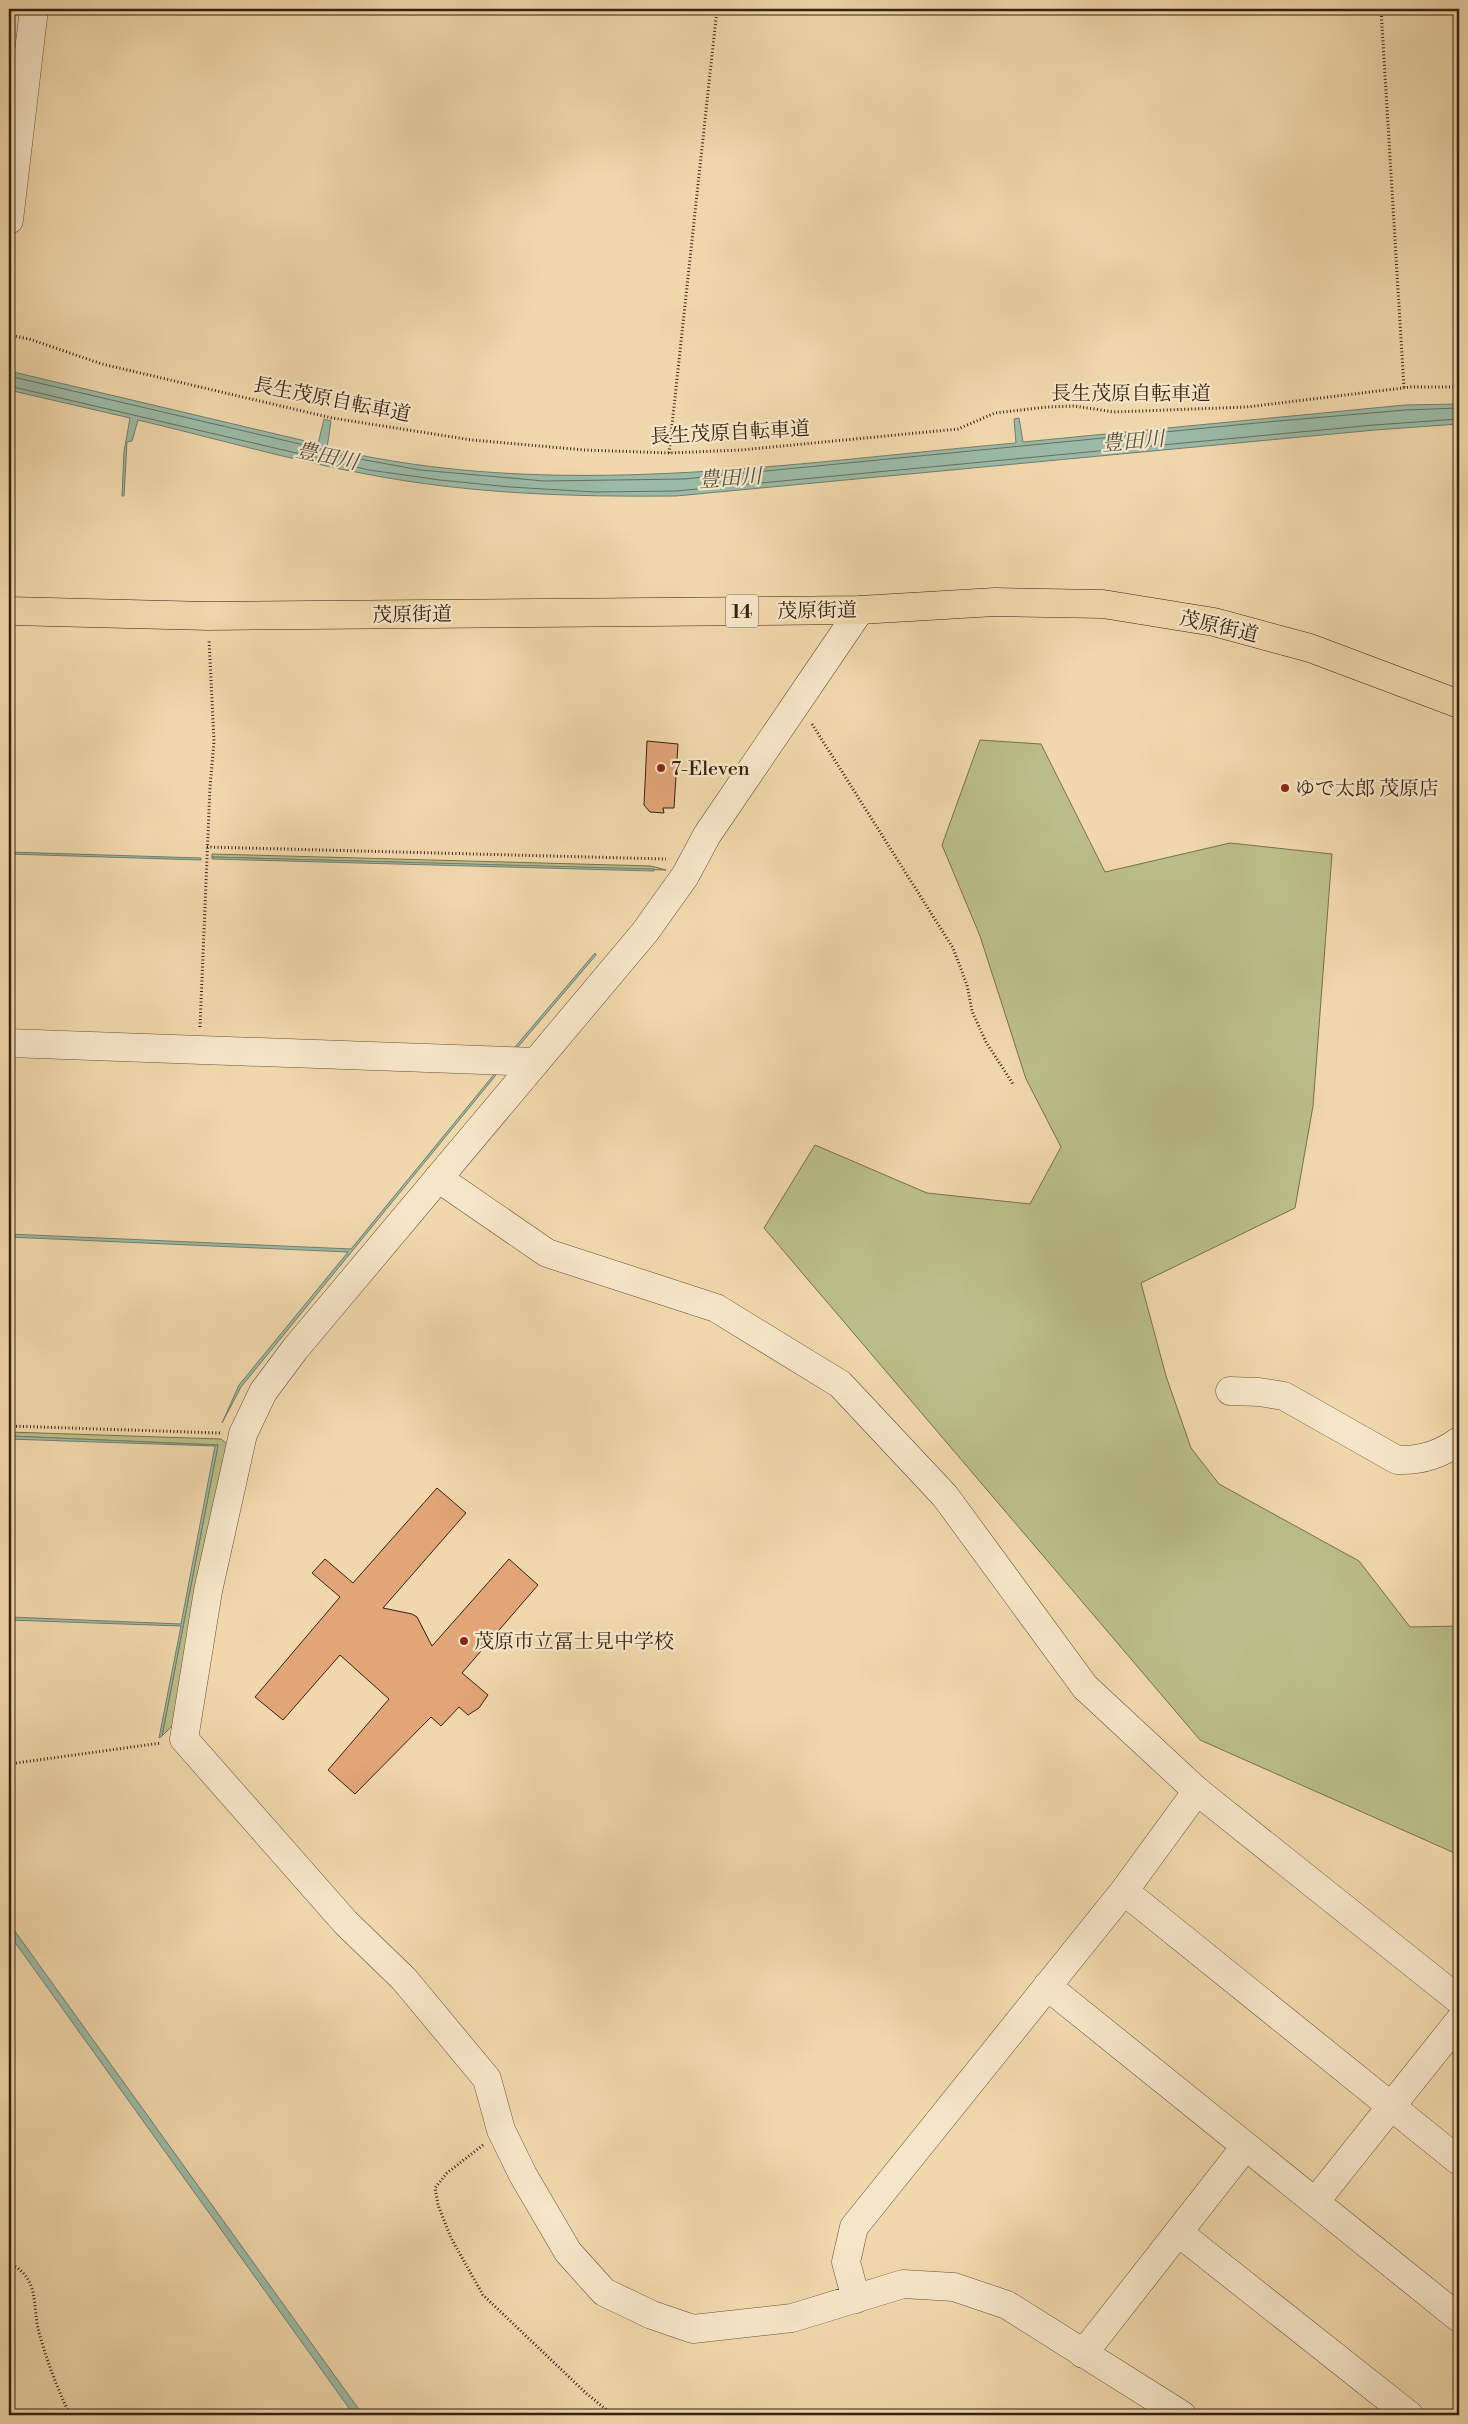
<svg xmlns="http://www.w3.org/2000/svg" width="1468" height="2424" font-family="'Libre Bodoni','Noto Serif JP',serif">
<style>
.green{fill:#bbbe88;stroke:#78704c}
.water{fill:#9bbaa7;stroke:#727d6b}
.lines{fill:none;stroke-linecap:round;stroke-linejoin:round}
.shore{stroke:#686e5c;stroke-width:1}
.building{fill:#e2a578;stroke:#352110}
.minor-casing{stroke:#644f37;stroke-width:29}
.major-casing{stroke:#352110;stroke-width:29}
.path{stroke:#352110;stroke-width:3;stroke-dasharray:1 2.5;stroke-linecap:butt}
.minor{stroke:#f6e6c9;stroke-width:28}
.major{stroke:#f1d8ac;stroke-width:28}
.poi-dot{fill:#8f2418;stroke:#f6e6c9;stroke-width:2}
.labels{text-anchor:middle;stroke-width:4.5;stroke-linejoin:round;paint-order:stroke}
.shield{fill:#f6e6c9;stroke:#6f5c48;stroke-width:1}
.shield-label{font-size:19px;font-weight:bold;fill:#352110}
.street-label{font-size:20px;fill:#352110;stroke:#f6e6c9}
.poi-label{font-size:20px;fill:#352110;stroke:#f6e6c9;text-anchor:start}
.water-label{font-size:21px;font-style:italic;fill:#544f3d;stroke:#f6e6c9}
</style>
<rect width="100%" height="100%" fill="#f1d8ac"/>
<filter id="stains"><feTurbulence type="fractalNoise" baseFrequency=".004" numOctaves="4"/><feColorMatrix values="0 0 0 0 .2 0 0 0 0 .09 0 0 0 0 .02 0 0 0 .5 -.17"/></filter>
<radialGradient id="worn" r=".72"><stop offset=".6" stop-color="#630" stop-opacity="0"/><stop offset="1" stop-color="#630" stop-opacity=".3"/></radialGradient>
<path class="green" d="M980 740 1041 744 1105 872 1230 843 1332 854 1313 1106 1295 1208 1141 1283 1166 1376 1191 1448 1219 1484 1359 1561 1410 1627 1459 1626V1855L1200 1740 764 1228 815 1145 927 1193 1030 1204 1061 1147 1026 1079 980 936 942 845Z
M212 854 651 866 666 870 212 857Z
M9 1432 221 1439 229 1446 173 1725 162 1736 218 1445 9 1436Z"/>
<path class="water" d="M9 371 318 444 324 419 331 421 327 448C555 502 787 463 1016 443L1014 419 1019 418 1023 442 1405 405 1459 404V424L1375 430 676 496C573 497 469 494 366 474 290 460 214 438 138 420L132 441 127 442 124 496H122L124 452 130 418 9 390Z
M9 852 201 858V860L9 854Z
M212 857 654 869V871L212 859Z
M595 953 596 955 512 1054H509Z
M496 1072V1075L241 1387 222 1423 239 1385 348 1252 9 1237V1234L351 1249Z
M9 1436 218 1445 162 1736 159 1738 181 1626 9 1620V1617L181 1624 215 1446 9 1439Z
M9 1923 363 2415H354L9 1934Z"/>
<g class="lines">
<path class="shore" d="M9 376 321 449 327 453 420 470 544 481 684 479 1267 422 1405 410 1459 408
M9 386 369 470 440 480 510 487 595 492 676 491 1374 425 1459 419"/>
</g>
<path class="building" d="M647 741 678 744 674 808H663L664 813 650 812 644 805Z
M437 1488 466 1513 383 1608 412 1614 417 1617 432 1646 509 1559 538 1585 462 1673 488 1695 479 1708 468 1715 459 1707 441 1726 431 1717 355 1794 328 1770 389 1699 340 1655 283 1720 255 1697 340 1597 312 1573 325 1559 353 1583Z"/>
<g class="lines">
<g class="minor-casing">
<path id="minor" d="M9 220 34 9
M860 610 707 835 685 876 645 932 295 1349 263 1392 243 1434 208 1591 184 1739 346 1923 404 1979 487 2079 501 2130 523 2175 568 2252 604 2292 652 2315 693 2329 792 2318 903 2284 954 2287 1007 2305 1182 2415
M9 1043 536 1062
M438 1178 547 1253 716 1308 840 1384 945 1496 1085 1687 1197 1791 1459 2000
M1230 1391 1259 1392 1284 1396 1397 1460C1421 1461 1440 1455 1459 1441
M1124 1891 1459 2161
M1047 1986 1459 2318
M1315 2202 1459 2021
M1179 2233 1409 2415
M856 2299 846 2262 854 2227 1124 1891 1197 1791
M1083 2354 1245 2147"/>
</g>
<g class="major-casing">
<path id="major" d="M9 611 208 616 860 610 995 602 1103 604 1214 622 1310 648 1459 704"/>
</g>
<path class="path" d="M1381 9 1404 388
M9 335 29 339 102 364 332 418 472 440 585 450 669 453 741 450 958 429 995 413 1047 407 1074 406 1114 412 1247 407 1411 387H1459
M669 453 717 9
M812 724 953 948 967 985 972 1011 986 1042 1013 1084
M207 847 666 859
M200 1027 210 787 214 741 209 639
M9 1426 220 1433
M9 1764 161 1743
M483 2145 447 2173 435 2188 438 2205 451 2238 483 2295 587 2394 613 2415
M9 2263C42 2279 31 2308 40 2336 48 2364 58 2390 70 2415"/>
<use href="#minor" class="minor"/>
<use href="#major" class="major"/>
</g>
<g class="poi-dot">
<circle cx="661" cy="768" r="5"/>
<circle cx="1285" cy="788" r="5"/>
<circle cx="464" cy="1641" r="5"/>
</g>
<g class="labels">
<rect class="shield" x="726" y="594.5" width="32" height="33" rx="4"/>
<g class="shield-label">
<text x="742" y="618">14</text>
</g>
<g class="street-label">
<text x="1131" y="400">長生茂原自転車道</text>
<text transform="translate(332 399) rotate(11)" y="7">長生茂原自転車道</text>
<text transform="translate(730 432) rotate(-3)" y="7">長生茂原自転車道</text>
<text transform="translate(817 610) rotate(-1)" y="7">茂原街道</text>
<text transform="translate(412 614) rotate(-1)" y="7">茂原街道</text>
<text transform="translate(1219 626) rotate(13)" y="7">茂原街道</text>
</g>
<g class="poi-label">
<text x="671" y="775">7-Eleven</text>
<text x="1295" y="795">ゆで太郎 茂原店</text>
<text x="474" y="1648">茂原市立冨士見中学校</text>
</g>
<g class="water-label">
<text transform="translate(1133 441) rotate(-5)" y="7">豊田川</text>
<text transform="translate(327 456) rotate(12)" y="7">豊田川</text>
<text transform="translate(730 478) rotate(-4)" y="7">豊田川</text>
</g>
</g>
<rect width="1468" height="2424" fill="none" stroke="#f1d8ac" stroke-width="30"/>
<rect x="10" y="10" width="1448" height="2404" fill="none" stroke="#352110" stroke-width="2.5"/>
<rect x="15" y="15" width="1438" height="2394" fill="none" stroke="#352110"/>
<rect width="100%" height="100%" filter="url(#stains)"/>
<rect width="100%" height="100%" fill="url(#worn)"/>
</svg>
